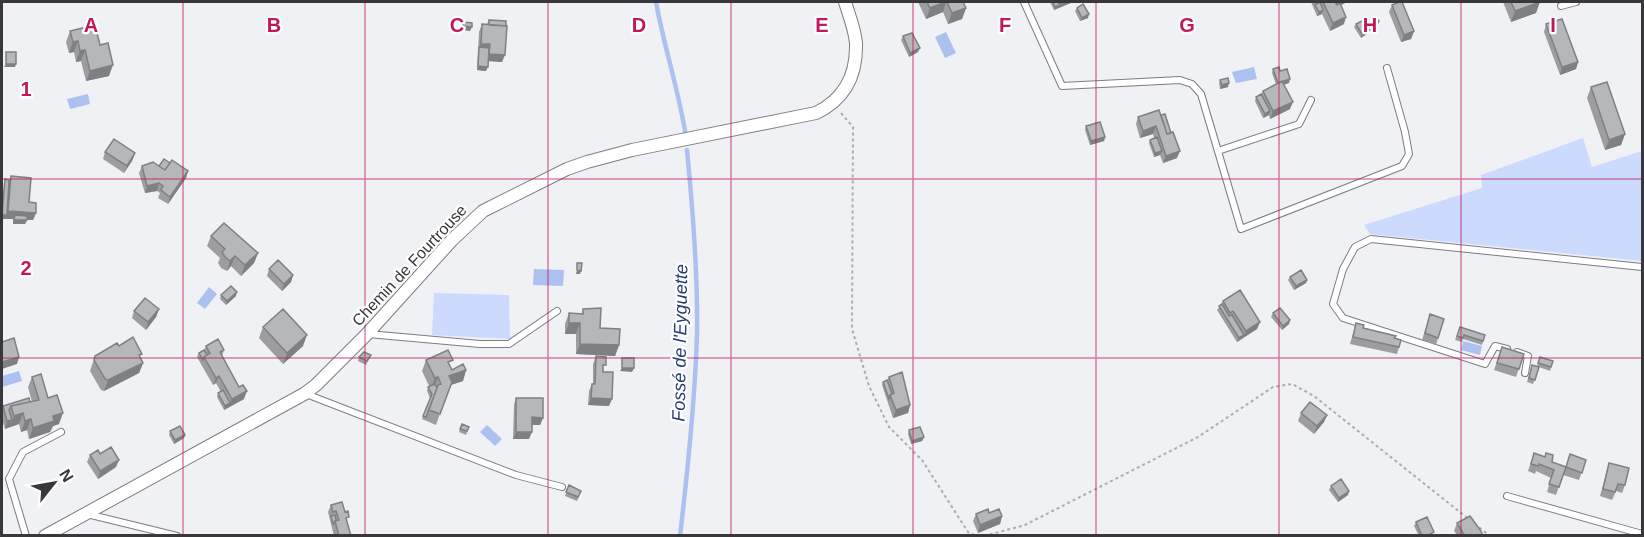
<svg xmlns="http://www.w3.org/2000/svg" width="1644" height="537" font-family="Arial,sans-serif">
<style>
.green{fill:#cbdafd}
.water{fill:#adc1f0}
.lines{fill:none;stroke-linecap:round;stroke-linejoin:round}
.stream{stroke:#adc1f0;stroke-width:4.5}
.lane-casing{stroke:#7c7d80;stroke-width:8}
.street-casing{stroke:#7c7d80;stroke-width:14}
.path{stroke:#acadaf;stroke-width:2;stroke-dasharray:3 3;stroke-linecap:butt}
.lane{stroke:#fff;stroke-width:6}
.street{stroke:#fff;stroke-width:12}
.wall{fill:#9d9da0}
.shaded-wall{fill:#7f8082}
.building{fill:#b6b7ba;stroke:#7f8082;stroke-width:1.5}
.grid{fill:none;stroke:#c2185b;stroke-width:1.5;stroke-opacity:0.55}
.labels{text-anchor:middle;stroke-width:4.5;stroke-linejoin:round;paint-order:stroke}
.street-label{font-size:16px;fill:#38383a;stroke:#fefeff}
.water-label{font-size:18px;font-style:italic;fill:#273a73;stroke:#fefeff}
.grid-label{font-size:20px;text-anchor:middle;font-weight:bold;fill:#c2185b;stroke:#fefeff;stroke-width:4.5;stroke-linejoin:round;paint-order:stroke}
</style>
<rect width="100%" height="100%" fill="#f0f1f4"/>
<path class="green" d="M1583 138 1592 167 1642 151V261L1370 234 1364 225 1482 188 1481 175Z
M434 293 509 295 510 339 432 335Z"/>
<path class="water" d="M946 32 956 53 945 58 935 37Z
M1254 67 1257 79 1236 83 1232 72Z
M88 94 90 104 70 109 67 99Z
M534 269 564 270 563 286 533 285Z
M209 287 217 294 205 309 197 303Z
M1463 341 1482 346 1480 355 1461 350Z
M19 371 22 381 2 387V376Z
M487 425 502 439 495 446 480 432Z"/>
<g class="lines">
<path class="stream" d="M656 2C664 47 679 91 686 137
M680 536C688 468 695 402 697 334 698 273 693 211 687 150"/>
<g class="lane-casing">
<path id="lane" d="M1024 2 1062 86 1180 80 1192 84 1201 94 1241 229 1402 166 1409 154 1405 132 1387 68
M1561 6 1576 2
M1218 151 1299 124 1311 100
M368 334 480 344H509L557 311
M1507 349 1495 346 1485 364 1343 318 1333 304 1343 269 1355 247 1371 239 1642 267
M1517 352 1528 356 1525 373
M306 394 516 475 562 487
M1507 496 1642 534
M87 514 177 536
M26 536 9 479 23 452 61 432"/>
</g>
<g class="street-casing">
<path id="street" d="M45 536 304 394 316 385 367 334 452 240 483 211 567 169 587 162 632 150 816 113C845 99 857 75 856 43 855 30 849 15 845 2"/>
</g>
<path class="path" d="M841 113 853 127 852 329 869 386 889 427 922 460 968 532 976 536
M984 536 1025 525 1198 437 1273 387 1292 384 1314 396 1490 536"/>
<use href="#lane" class="lane"/>
<use href="#street" class="street"/>
</g>
<path class="wall" d="M918 2H963L966 8 962 19 948 24 943 12 926 19Z
M1050 2H1073L1054 10Z
M1311 2H1346L1345 3 1341 5 1344 24 1330 31 1322 14 1317 16Z
M1503 2H1539L1536 13 1511 22Z
M1392 5 1414 31 1411 39 1401 42 1389 12Z
M1077 8 1088 18 1080 21 1075 11Z
M489 20 502 62 488 61 486 71 477 70 479 32 482 24H487Z
M1372 20 1379 21 1378 25 1373 28 1370 24Z
M1356 24 1368 33 1361 38 1354 27Z
M1546 24 1578 62 1576 69 1560 75 1544 32Z
M70 31 100 45 109 76 86 81 81 61 76 62 74 52 69 53 66 42Z
M903 36 918 52 909 57 901 40Z
M1273 69 1280 71 1289 83 1284 84 1290 109 1270 119 1269 115 1263 118 1255 101 1256 97 1261 94 1263 91 1276 84 1272 73Z
M1220 80 1228 87 1220 89 1219 83Z
M1591 87 1625 134 1621 145 1605 150 1587 98Z
M1159 110 1177 158 1163 163 1160 155 1154 157 1149 143 1150 140 1154 138 1153 134 1140 138 1136 124 1138 117Z
M1086 126 1105 137 1104 141 1090 145 1085 130Z
M105 152 135 153 132 161 124 173 103 159Z
M170 163 188 171 186 178 168 204 158 198 160 193 157 191 145 193 139 173 142 166H159Z
M11 176 36 213 33 220H27L25 224H13V219H2L4 183 5 179 9 180Z
M211 236 258 253 254 263 241 276 231 266 227 271 221 268 218 263 220 258 207 246Z
M269 269 293 275 291 282 282 291 267 276Z
M1290 277 1307 280 1306 283 1294 290 1288 280Z
M221 295 236 296 226 305 220 299Z
M1223 301 1260 322 1257 329 1237 342 1217 310Z
M159 309 156 317 146 330 132 318 134 311Z
M583 309 600 328 619 345 615 356 576 354V334H565V324L569 313 582 314Z
M1273 313 1290 320 1289 324 1282 330 1271 317Z
M1430 314 1438 338 1436 345 1422 340Z
M1356 323 1363 328 1395 338 1399 347 1397 354 1350 344Z
M263 327 303 346 283 364 259 338Z
M1460 327 1485 335 1482 345 1463 339 1462 342 1455 340Z
M119 346 140 358 143 363 139 373 104 391 101 390 90 371 95 356Z
M206 346 224 350 222 356 244 399 224 410 217 397 218 393 221 392 216 383 213 385 197 357 199 353 204 350Z
M1502 347 1524 354 1516 377 1494 370Z
M371 355 366 365 358 361 359 357Z
M596 356 604 372 609 406 588 405 589 391 592 384H593V364Z
M1540 357 1553 361 1550 371 1539 367 1533 384 1527 382 1532 365 1537 366Z
M426 360 450 366 452 370H466L463 381 450 385 436 425 422 419 430 398 427 391 428 387 429 386 422 371Z
M32 377 48 398 59 424 53 426 50 432 29 439 27 430 21 432 19 424 5 429 2 419V409L3 406 32 402 28 387Z
M889 377 910 405 908 413 893 418 882 385 883 382 887 380Z
M516 398 543 418 540 425H532L529 439H513L514 405Z
M1301 413 1327 415 1324 422 1314 434 1298 421Z
M462 424 469 427 466 435 459 432Z
M909 430 924 437 922 441 911 444 908 434Z
M170 431 185 435 184 438 174 444 169 435Z
M1534 453 1552 462 1565 467 1586 460 1579 480 1563 475 1556 495 1547 492 1551 478 1536 471 1535 474 1528 471Z
M100 454 116 467 98 479 87 462 90 455Z
M1609 463 1625 485 1622 493 1616 491 1612 500 1600 496Z
M569 485 581 491 577 501 565 496Z
M1331 486 1348 495 1338 502 1329 490Z
M331 505 347 522 351 536H334L328 512Z
M989 513 1002 516 1000 524 978 533 973 521 976 514Z
M1416 522 1433 536H1419L1414 526Z
M1457 523 1483 536H1458L1454 531Z"/>
<path class="shaded-wall" d="M945 2H946L943 12 926 19 930 8Z
M1061 2H1073L1054 10 1055 7 1060 5Z
M1335 2H1346L1345 3 1333 9Z
M1540 2 1536 13 1511 22 1515 11Z
M966 8 962 19 948 24 952 13Z
M1323 10 1322 14 1317 16 1319 12Z
M1089 14 1088 18 1080 21 1082 18Z
M1346 17 1344 24 1330 31 1333 23Z
M1379 21 1378 25 1373 28 1374 25Z
M463 26 472 27 470 31 461 30Z
M1370 30 1368 33 1361 38 1362 34Z
M1414 31 1411 39 1401 42 1404 35Z
M78 41 74 52 69 53 73 42Z
M481 44H490L488 52 479 47Z
M920 48 918 52 909 57 910 53Z
M85 50 81 61 76 62 80 51Z
M489 54 505 55 502 62 487 61Z
M1578 62 1576 69 1560 75 1562 67Z
M6 64H16L15 67H4Z
M113 65 109 76 86 81 90 71Z
M478 66 488 67 486 71 477 70Z
M1290 79 1289 83 1277 87 1278 83Z
M1229 83 1228 87 1220 89 1222 85Z
M1293 102 1290 109 1270 119 1273 111Z
M1270 111 1269 115 1263 118 1265 114Z
M1156 126 1153 134 1140 138 1143 131Z
M1625 134 1621 145 1605 150 1609 140Z
M1105 137 1104 141 1090 145 1091 141Z
M1162 151 1160 155 1154 157 1155 153Z
M1180 151 1177 158 1163 163 1166 156Z
M135 153 132 161 124 173 127 166Z
M188 171 186 178 168 204 170 197Z
M159 183 157 191 145 193 147 186Z
M8 211 36 213 33 220 14 219 15 215 13 219H2V215H7Z
M14 220H27L25 224H13Z
M258 253 254 263 241 276 245 265Z
M235 256 231 266 227 271 230 261Z
M577 270 581 271 580 274H576Z
M293 275 291 282 282 291 284 284Z
M1307 280 1306 283 1294 290 1296 286Z
M237 292 236 296 226 305 227 301Z
M159 309 156 317 146 330 148 322Z
M1290 320 1289 324 1282 330 1283 326Z
M1260 322 1257 329 1243 338 1246 331Z
M569 323H580L576 334H565Z
M307 335 303 346 283 364 287 353Z
M1244 335 1243 338 1237 342 1239 338Z
M580 344 619 345 615 356 576 354Z
M19 357 17 364 2 369V362Z
M143 363 139 373 104 391 108 380Z
M622 368H634L632 372 620 371Z
M466 370 463 381 445 387 449 376Z
M219 376 216 383 213 385 216 378Z
M438 377 434 387 431 389 435 378Z
M247 391 244 399 224 410 225 406 230 403 232 399Z
M591 398 612 399 609 406 588 405Z
M910 405 908 413 893 418 896 410Z
M23 413 19 424 10 427 14 416Z
M63 413 59 424 53 426 50 432 29 439 33 428 53 416Z
M1327 415 1324 422 1314 434 1317 426Z
M532 417 543 418 540 425H530Z
M31 419 27 430 21 432 25 421Z
M12 420 10 427 5 429 7 421Z
M516 432H532L529 439H513Z
M185 435 184 438 174 444 175 440Z
M924 437 922 441 911 444 912 441Z
M119 460 116 467 98 479 100 471Z
M1349 491 1348 495 1338 502 1339 498Z
M1002 516 1000 524 978 533 980 525Z"/>
<path class="building" d="M927 2H945L930 8Z
M947 2H963L966 8 952 13Z
M1053 2H1058L1060 5 1055 7Z
M1320 2 1323 10 1319 12 1315 5Z
M1323 2H1335L1337 5 1340 3 1346 17 1333 23Z
M1399 2H1402L1414 31 1404 35 1392 5Z
M1511 2H1540L1515 11Z
M1083 4 1089 14 1082 18 1077 8Z
M1376 17 1379 21 1374 25 1372 20Z
M1562 19 1578 62 1562 67 1546 24Z
M489 20 506 21V26L489 25Z
M1362 21 1370 30 1362 34 1356 24Z
M463 22 472 23V27L463 26Z
M482 24 507 26 505 55 489 54 490 44H481Z
M95 25 100 45 108 43 113 65 90 71 85 50 80 51 78 41 73 42 70 31Z
M912 33 920 48 910 53 903 36Z
M479 47 489 48 488 67 478 66Z
M6 52H16V64H6Z
M1279 67 1280 71 1287 69 1290 79 1278 83 1273 69Z
M1228 78 1229 83 1222 85 1220 80Z
M1282 81 1293 102 1273 111 1263 91Z
M1607 82 1625 134 1609 140 1591 87Z
M1261 94 1270 111 1265 114 1256 97Z
M1159 110 1167 134 1173 132 1180 151 1166 156 1156 126 1143 131 1138 117Z
M1165 114 1171 133 1167 134 1161 115Z
M1100 122 1105 137 1091 141 1086 126Z
M1157 137 1162 151 1155 153 1150 140Z
M114 139 135 153 127 166 105 152Z
M164 159 170 163 165 170 159 166Z
M172 160 188 171 170 197 161 190 163 186 159 183 147 186 142 166 153 162 165 170Z
M11 176 31 178 29 202 36 203V213L8 211Z
M5 179 9 180 7 215H2Z
M15 215 27 216V220H14Z
M224 223 258 253 245 265 235 256 230 261 225 257 222 252 225 249 211 236Z
M278 260 293 275 284 284 269 269Z
M577 263H582L581 271 577 270Z
M1301 270 1307 280 1296 286 1290 277Z
M231 286 237 292 227 301 221 295Z
M1240 290 1260 322 1246 331 1233 311 1230 313 1223 301Z
M145 298 159 309 148 322 134 311Z
M1222 304 1229 316 1232 315 1244 335 1239 338 1219 306Z
M601 308 600 328 620 329 619 345 580 344V323H569V313L583 314V309Z
M1280 308 1290 320 1283 326 1273 313Z
M283 309 307 335 287 353 263 327Z
M1430 314 1444 319 1438 338 1425 333Z
M1356 323 1364 325 1363 328 1396 336 1394 338 1401 340 1399 347 1353 337Z
M1460 327 1485 335 1483 341 1464 335 1463 338 1457 336Z
M133 337 142 354 139 355 143 363 108 380 105 379 94 360 95 356 117 343 119 346Z
M14 338 19 357 2 362V342Z
M218 339 224 350 220 352 239 387 243 385 247 391 232 399 219 376 216 378 204 357 210 353 206 346Z
M1502 347 1524 354 1519 369 1497 363Z
M204 350 207 355 204 357 203 360 199 353Z
M448 350 453 360 448 362 452 370 463 364 466 370 449 376 452 382 440 414 429 410 438 385 441 384 438 377 435 378 426 360Z
M364 352 371 355 367 361 359 357Z
M596 356 606 357V365H603V372H613L612 399 591 398 592 384H595Z
M1540 357 1553 361 1551 367 1538 363Z
M622 358H634V368H622Z
M1532 365 1539 367 1535 380 1529 378Z
M902 372 910 405 896 410 890 395 894 393 889 377Z
M41 374 48 398 57 395 63 413 53 416 54 421 33 428 31 419 25 421 23 413 14 416 11 406 39 400 32 377Z
M887 380 892 394 890 395 889 399 883 382Z
M435 384 437 388 426 417 423 416 432 394 428 387Z
M223 390 230 403 225 406 218 393Z
M29 398 30 402 11 406 9 410 12 420 7 421 3 406Z
M516 398H543V418L532 417V432H516Z
M1310 402 1327 415 1317 426 1301 413Z
M462 424 469 427 467 431 460 429Z
M180 426 185 435 175 440 170 431Z
M920 427 924 437 912 441 909 430Z
M111 447 119 460 100 471 90 455 98 450 100 454Z
M1534 453 1545 457 1546 453 1553 455 1552 462 1566 467 1570 454 1586 460 1582 473 1566 467 1559 487 1549 484 1554 470 1539 464 1538 466 1531 464Z
M1609 463 1629 468 1625 485 1618 484 1615 492 1603 489Z
M1341 479 1349 491 1339 498 1331 486Z
M569 485 581 491 578 497 566 492Z
M342 502 345 512 348 511 349 517 346 518 351 536H339L335 521 339 520 336 511 333 512 331 505Z
M988 509 989 513 999 509 1002 516 980 525 976 514Z
M335 515 336 520 335 521 333 524 331 516Z
M1470 516 1481 531 1483 536H1465L1457 523Z
M1427 517 1434 532 1427 536H1422L1416 522Z"/>
<path class="grid" d="M183 2V536M365 2V536M548 2V536M731 2V536M913 2V536M1096 2V536M1279 2V536M1461 2V536M2 179H1642M2 358H1642"/>
<g class="labels">
<g class="street-label">
<text transform="translate(409 265) rotate(-47)" y="6">Chemin de Fourtrouse</text>
</g>
<g class="water-label">
<text transform="translate(680 343) rotate(-89)" y="6">Fossé de l'Eyguette</text>
</g>
</g>
<g class="grid-label">
<text x="91" y="32">A</text>
<text x="274" y="32">B</text>
<text x="457" y="32">C</text>
<text x="639" y="32">D</text>
<text x="822" y="32">E</text>
<text x="1005" y="32">F</text>
<text x="1187" y="32">G</text>
<text x="1370" y="32">H</text>
<text x="1553" y="32">I</text>
<text x="26" y="96">1</text>
<text x="26" y="275">2</text>
</g>
<rect width="1644" height="537" fill="none" stroke="#38383a" stroke-width="6"/>
<g transform="translate(54 483) rotate(59)" stroke="#fefeff" stroke-width="4.5" paint-order="stroke">
<path d="M0-4.5L10 22L0 15L-10 22Z" fill="#38383a"/>
<text y="-9" font-size="16" font-weight="bold" text-anchor="middle" fill="#38383a">N</text>
</g>
</svg>
